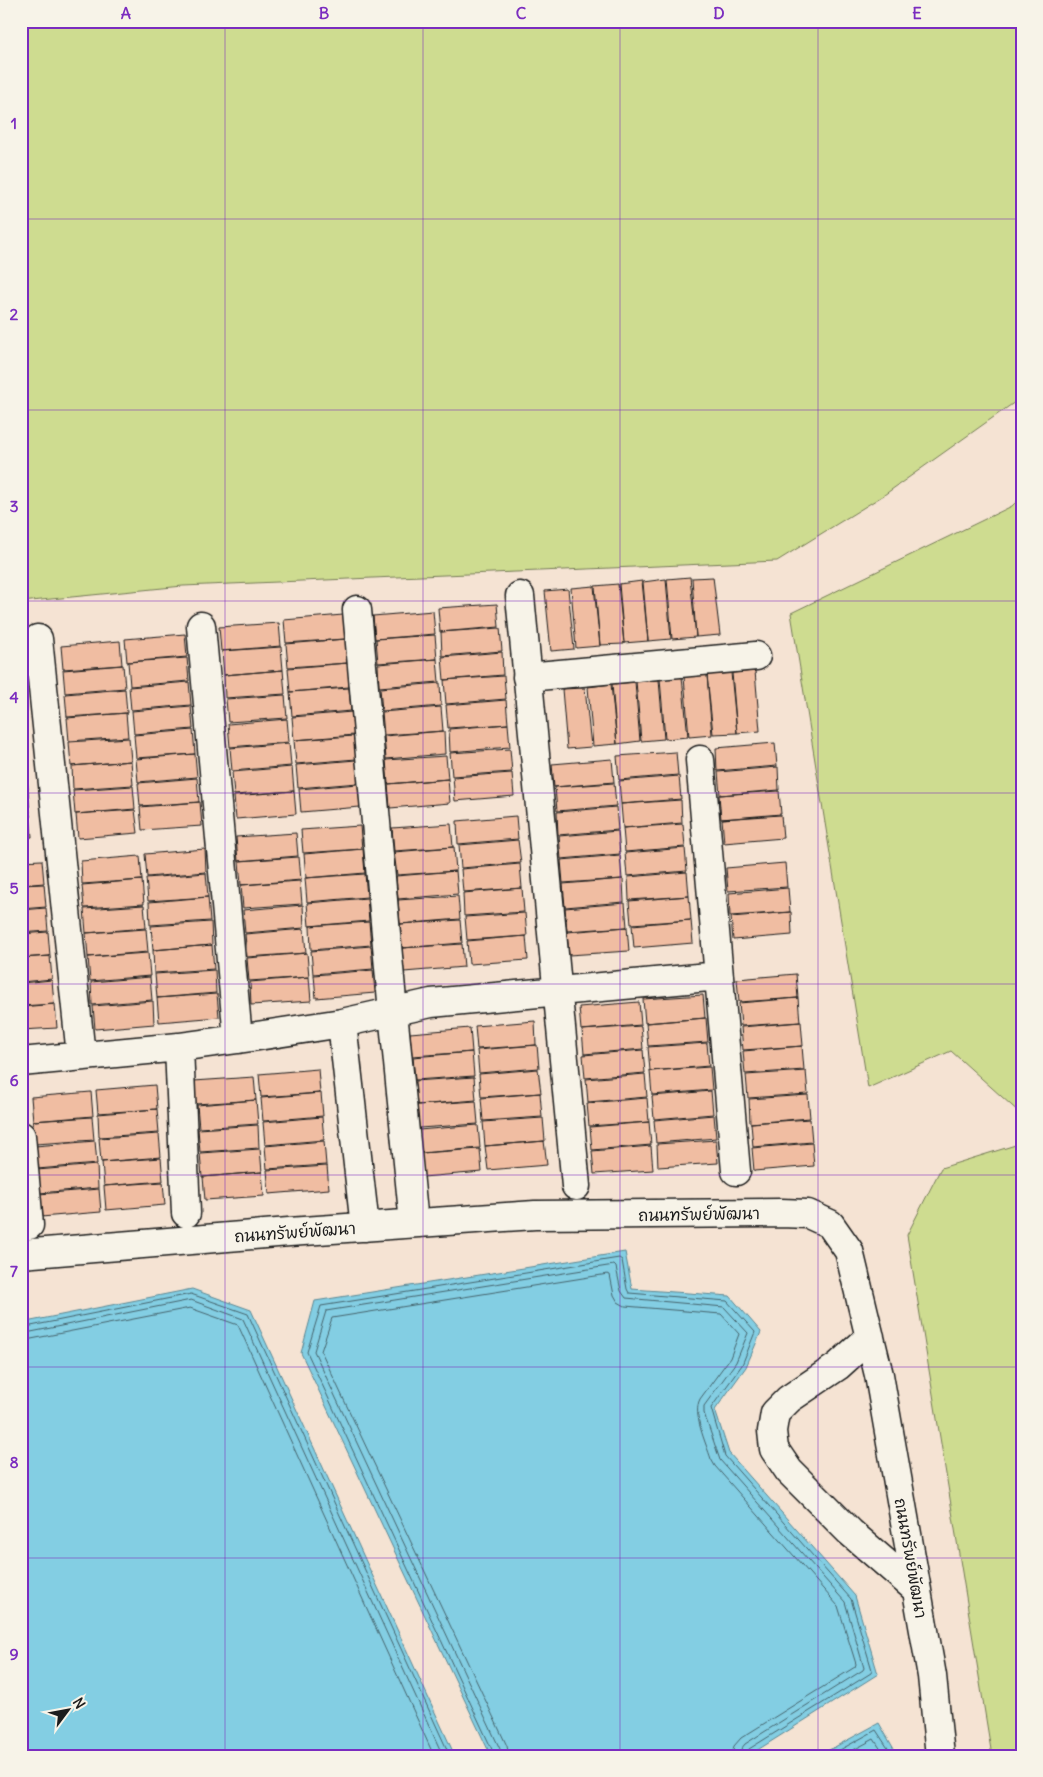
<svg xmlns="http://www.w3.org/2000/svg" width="1043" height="1777" font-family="Delius,'Playpen Sans Thai',sans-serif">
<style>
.green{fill:#cedc90;stroke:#757c56}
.water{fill:#83cee3;stroke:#5a8793}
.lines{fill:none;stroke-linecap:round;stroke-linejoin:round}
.shore{stroke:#45636c;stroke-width:1}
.building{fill:#f0bda2;stroke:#1c1c1c}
.minor-casing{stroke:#1c1c1c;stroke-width:31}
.minor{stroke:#f7f3e8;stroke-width:28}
.grid{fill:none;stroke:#7b2cbf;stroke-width:1;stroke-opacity:0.55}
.labels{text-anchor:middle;stroke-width:4.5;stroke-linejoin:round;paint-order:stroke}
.street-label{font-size:16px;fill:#1c1c1c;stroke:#f7f3e8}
.neatline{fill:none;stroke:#7b2cbf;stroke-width:2}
.grid-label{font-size:16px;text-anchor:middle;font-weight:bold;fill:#7b2cbf}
</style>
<rect width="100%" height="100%" fill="#f5e3d3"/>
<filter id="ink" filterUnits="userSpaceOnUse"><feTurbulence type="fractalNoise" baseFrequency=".02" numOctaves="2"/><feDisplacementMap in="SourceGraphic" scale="10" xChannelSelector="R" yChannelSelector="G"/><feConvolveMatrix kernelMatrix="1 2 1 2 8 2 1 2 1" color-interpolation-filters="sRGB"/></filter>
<g filter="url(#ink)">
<path class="green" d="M21 21H1022V397L884 495 777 561 183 586 21 602Z
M1022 496V1114H1021L951 1051 868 1088 791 613 1012 506Z
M1022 1143V1756H992L907 1235 941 1168Z"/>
<path class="water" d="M625 1252 632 1289 730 1296 761 1332 746 1367 715 1410 729 1453 855 1596 878 1674 748 1756H491L301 1353 315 1301Z
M192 1289 251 1310 455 1756H21V1323Z
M879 1723 898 1756H818Z"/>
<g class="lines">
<path class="shore" d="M21 1328 191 1294 248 1314 450 1756
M21 1334 191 1300 243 1319 443 1756
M21 1341 190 1308 238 1325 434 1756
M495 1756 307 1352 321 1306 619 1258 622 1260 627 1289 629 1293 727 1301 755 1332 742 1365 711 1408 725 1456 851 1599 872 1670 871 1673 749 1749 746 1756
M501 1756 500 1749 314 1351 326 1311 614 1265 616 1267 621 1291 626 1298 724 1307 748 1333 736 1362 704 1406V1413L720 1460 845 1602 864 1668 863 1670 745 1744 741 1749 740 1756
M509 1756 507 1746 321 1351 332 1318 608 1274 610 1275 614 1295 618 1302 625 1306 721 1314 739 1334 730 1358 700 1399C692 1414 706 1443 711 1459L715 1466 838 1606 856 1664 855 1667 741 1738 734 1746 732 1756
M829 1756 876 1730 893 1756
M842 1756 874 1739 885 1756"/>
</g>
<path class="building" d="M690 577 696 637 672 639 667 579Z
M713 577 720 635 696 637 692 578Z
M666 579 671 639 648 641 643 582Z
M642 581 648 641 624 643 619 584Z
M618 584 624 644 600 645 595 586Z
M594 586 600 646 576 648 571 588Z
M568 589 574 649 551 651 545 591Z
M497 604 499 627 440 632 438 608Z
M433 611 435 634 375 639 373 616Z
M343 615 345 639 286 643 284 620Z
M279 623 281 646 221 651 219 627Z
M500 628 502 651 442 656 441 632Z
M185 634 187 657 127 662 125 639Z
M435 635 437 659 378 663 376 639Z
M346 639 348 663 288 667 286 644Z
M120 641 122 665 63 669 61 646Z
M281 647 283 670 224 675 222 651Z
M502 652 503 675 444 680 442 657Z
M187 658 189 681 130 686 128 662Z
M437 659 439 682 379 687 378 664Z
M348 663 349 687 290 692 288 668Z
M123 665 125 688 65 693 63 670Z
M283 670 285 694 225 698 224 675Z
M755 671 760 731 737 733 732 673Z
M731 673 737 733 713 734 707 675Z
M707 675 712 735 689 737 684 677Z
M504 676 506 699 446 704 444 680Z
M682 677 688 737 665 739 660 679Z
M659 680 664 739 641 741 636 681Z
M189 682 191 705 131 710 129 687Z
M635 682 640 741 617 744 612 684Z
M440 683 441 706 382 711 380 688Z
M611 684 617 744 593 746 588 687Z
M349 688 351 711 292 716 290 692Z
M585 688 591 747 567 749 562 689Z
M125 689 127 713 67 717 65 694Z
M285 695 287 718 228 722 226 699Z
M506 700 508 724 448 728 446 705Z
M191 706 193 729 134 734 132 711Z
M441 707 443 731 384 735 382 712Z
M352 712 354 735 294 740 292 717Z
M126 713 128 737 69 741 67 718Z
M287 719 289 742 230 747 228 724Z
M508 724 510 747 450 752 449 729Z
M193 730 195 754 136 758 134 735Z
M444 731 445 754 386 759 384 736Z
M354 736 356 759 296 764 294 740Z
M129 738 131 761 71 766 69 742Z
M21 742H24L26 765H21Z
M289 743 291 766 232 771 230 748Z
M775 743 777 766 717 771 716 748Z
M510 749 512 772 452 776 450 753Z
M676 752 678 775 619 780 617 756Z
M195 754 197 777 138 782 136 759Z
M446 756 448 779 388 784 386 760Z
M612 759 614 782 554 787 552 764Z
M356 760 358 783 298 788 296 765Z
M131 761 133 785 73 789 72 766Z
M21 766H26L28 789 21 790Z
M292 767 294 791 234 795 232 772Z
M778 767 779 790 720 795 718 772Z
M512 773 514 796 455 801 453 777Z
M679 776 681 799 621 804 619 781Z
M197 778 199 802 140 806 138 783Z
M448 779 450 803 390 808 388 784Z
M614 783 616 806 557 811 555 787Z
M358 784 360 807 301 812 299 789Z
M133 786 135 809 75 814 73 790Z
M28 790 30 813 21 814V791Z
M294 791 296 814 236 819 234 796Z
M779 791 781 814 721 819 719 795Z
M681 800 682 823 623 828 621 804Z
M200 802 202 826 142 830 140 807Z
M616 807 618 830 558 835 557 812Z
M135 810 138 833 78 838 76 814Z
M30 814 32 837 21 838V815Z
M781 815 783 838 724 843 722 819Z
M516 816 518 839 458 844 457 821Z
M451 824 453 847 394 851 392 828Z
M683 824 685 847 625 852 623 828Z
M360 826 362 849 303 853 301 830Z
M618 831 620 854 561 859 559 836Z
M296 833 298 856 238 861 236 837Z
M518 840 521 863 461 868 459 845Z
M454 847 456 871 397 875 394 852Z
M685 848 687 871 627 876 625 853Z
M205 849 206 872 147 877 145 854Z
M363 849 365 873 306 878 304 854Z
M620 855 622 879 563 883 561 860Z
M140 856 142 880 82 884 81 861Z
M299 857 301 880 241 885 239 861Z
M42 860 44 883 21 885V861Z
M785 863 787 887 728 891 726 868Z
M520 864 522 888 463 892 461 869Z
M456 871 458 894 398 899 396 876Z
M687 872 689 896 629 900 628 877Z
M206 873 208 897 148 901 146 878Z
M365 874 367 897 307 902 305 878Z
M623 879 624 902 565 907 563 884Z
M142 880 144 904 84 908 82 885Z
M300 881 302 904 243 908 241 885Z
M44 884 46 907 21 909V885Z
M522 888 524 912 464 916 463 893Z
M788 888 790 912 730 916 729 893Z
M458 896 460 919 400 924 398 900Z
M689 896 691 920 631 924 629 901Z
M208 897 210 921 150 925 149 902Z
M367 898 369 921 309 926 307 903Z
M625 903 627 927 567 931 565 908Z
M144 905 146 928 86 933 84 909Z
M303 905 304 928 245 933 243 910Z
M46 908 48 931 21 933V910Z
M791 912 792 935 733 940 731 917Z
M525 913 527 936 467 940 465 917Z
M460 920 462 943 402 948 400 924Z
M691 920 693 943 634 948 632 925Z
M211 922 212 945 153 950 151 926Z
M369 922 371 945 311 950 310 926Z
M627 927 629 951 569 955 567 932Z
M146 929 148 952 88 957 86 933Z
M304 929 306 953 247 957 245 934Z
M48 932 50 956 21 958V934Z
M526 936 528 960 469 964 467 941Z
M462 944 464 967 404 972 402 948Z
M212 945 214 969 154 973 153 950Z
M371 946 373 969 313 974 311 951Z
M148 953 150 976 90 981 88 957Z
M307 953 309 977 249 981 247 958Z
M50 956 52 979 21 982V958Z
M215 970 216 993 157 998 155 974Z
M373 970 375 993 316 998 314 975Z
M796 974 798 998 739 1002 737 979Z
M150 977 152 1000 92 1005 91 982Z
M309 977 311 1001 251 1005 250 982Z
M52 980 54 1004 21 1006V983Z
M217 994 219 1017 159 1022 157 998Z
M703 995 705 1018 645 1023 643 999Z
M798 998 800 1022 741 1026 739 1003Z
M153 1001 154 1024 95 1029 93 1006Z
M639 1002 641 1025 581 1030 579 1007Z
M55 1004 57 1028 21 1030V1007Z
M706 1018 708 1042 648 1046 646 1023Z
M535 1021 536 1045 477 1049 475 1026Z
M801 1022 803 1046 743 1050 741 1027Z
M641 1026 643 1049 584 1054 582 1030Z
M470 1028 472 1052 412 1056 410 1033Z
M707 1043 709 1066 650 1071 648 1047Z
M537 1045 539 1068 479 1073 477 1050Z
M802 1046 804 1070 745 1074 743 1051Z
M643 1050 645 1073 585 1078 583 1055Z
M472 1052 474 1076 415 1080 413 1057Z
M710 1067 712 1090 652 1095 650 1071Z
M318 1069 320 1093 261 1097 259 1074Z
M538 1069 541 1093 481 1097 479 1074Z
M806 1071 808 1094 748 1098 746 1075Z
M645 1074 647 1097 588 1102 586 1079Z
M254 1077 256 1100 196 1104 194 1081Z
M474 1077 476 1100 417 1105 414 1081Z
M155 1085 157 1109 98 1113 96 1090Z
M711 1091 713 1114 654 1119 652 1096Z
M91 1092 93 1116 33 1121 31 1097Z
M321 1093 323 1116 263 1121 261 1098Z
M540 1093 542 1117 483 1121 481 1098Z
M808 1095 810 1118 750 1123 749 1099Z
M647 1098 649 1122 589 1126 587 1103Z
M256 1100 258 1124 199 1128 197 1105Z
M476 1101 478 1124 419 1128 417 1105Z
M157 1109 159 1133 99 1137 98 1114Z
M714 1115 716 1138 656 1143 654 1120Z
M92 1117 94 1140 35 1144 33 1121Z
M322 1117 324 1140 265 1145 263 1122Z
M543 1118 545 1141 485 1146 483 1122Z
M810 1119 812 1142 753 1147 751 1123Z
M649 1122 651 1145 592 1150 590 1127Z
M258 1125 259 1148 200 1152 198 1129Z
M478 1125 480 1148 421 1153 419 1130Z
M159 1134 161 1157 101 1162 99 1138Z
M716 1140 718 1163 658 1167 657 1144Z
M95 1141 97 1164 37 1169 35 1146Z
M324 1141 326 1165 267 1169 265 1146Z
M544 1141 547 1165 488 1170 485 1146Z
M812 1143 814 1166 754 1171 752 1148Z
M651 1146 653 1170 594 1174 592 1151Z
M260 1149 262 1172 202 1177 200 1153Z
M480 1149 482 1172 423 1177 421 1153Z
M161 1158 163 1181 104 1186 102 1162Z
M97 1165 98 1188 39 1193 37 1170Z
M327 1166 329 1189 269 1194 267 1170Z
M262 1172 264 1196 205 1200 203 1177Z
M163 1182 165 1205 106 1210 104 1186Z
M99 1189 101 1212 41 1217 39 1194Z"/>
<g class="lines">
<g class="minor-casing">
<path id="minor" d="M520 596 576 1186
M357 610 393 1012 414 1223
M201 626 238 1039
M38 639 81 1056
M527 677 756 656
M700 760 736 1171
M342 1023 365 1227
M179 1047 186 1213
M21 1062 179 1047 238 1039 342 1023 431 1003 719 976
M21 1136 29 1225
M21 1254 289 1232 535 1215 781 1213 808 1214 830 1224 849 1251 879 1375 932 1676 940 1756
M870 1337 838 1366 789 1399 775 1413 772 1431 774 1449 789 1471 850 1532 917 1590"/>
</g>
<use href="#minor" class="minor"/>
</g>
</g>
<path class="grid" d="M225 21V1756M423 21V1756M620 21V1756M818 21V1756M21 219H1022M21 410H1022M21 601H1022M21 793H1022M21 984H1022M21 1175H1022M21 1367H1022M21 1558H1022"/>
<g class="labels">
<g class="street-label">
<text transform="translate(699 1214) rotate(-1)" y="6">ถนนทรัพย์พัฒนา</text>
<text transform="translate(295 1232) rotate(-4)" y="6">ถนนทรัพย์พัฒนา</text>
<text transform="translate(911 1558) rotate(80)" y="6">ถนนทรัพย์พัฒนา</text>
</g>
</g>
<rect width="1043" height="1777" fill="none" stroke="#f7f3e8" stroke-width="55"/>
<g transform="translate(68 1710) rotate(58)" stroke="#f7f3e8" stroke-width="4" paint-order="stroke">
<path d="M0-4L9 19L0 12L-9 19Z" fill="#1c1c1c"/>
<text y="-8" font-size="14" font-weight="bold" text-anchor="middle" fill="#1c1c1c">N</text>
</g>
<rect x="28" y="28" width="988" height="1722" class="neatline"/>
<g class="grid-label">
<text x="126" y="19">A</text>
<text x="324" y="19">B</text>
<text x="521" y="19">C</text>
<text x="719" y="19">D</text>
<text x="917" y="19">E</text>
<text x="14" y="129">1</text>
<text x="14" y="320">2</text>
<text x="14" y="512">3</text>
<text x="14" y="703">4</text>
<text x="14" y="894">5</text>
<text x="14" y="1086">6</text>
<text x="14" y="1277">7</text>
<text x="14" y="1468">8</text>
<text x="14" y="1660">9</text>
</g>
</svg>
